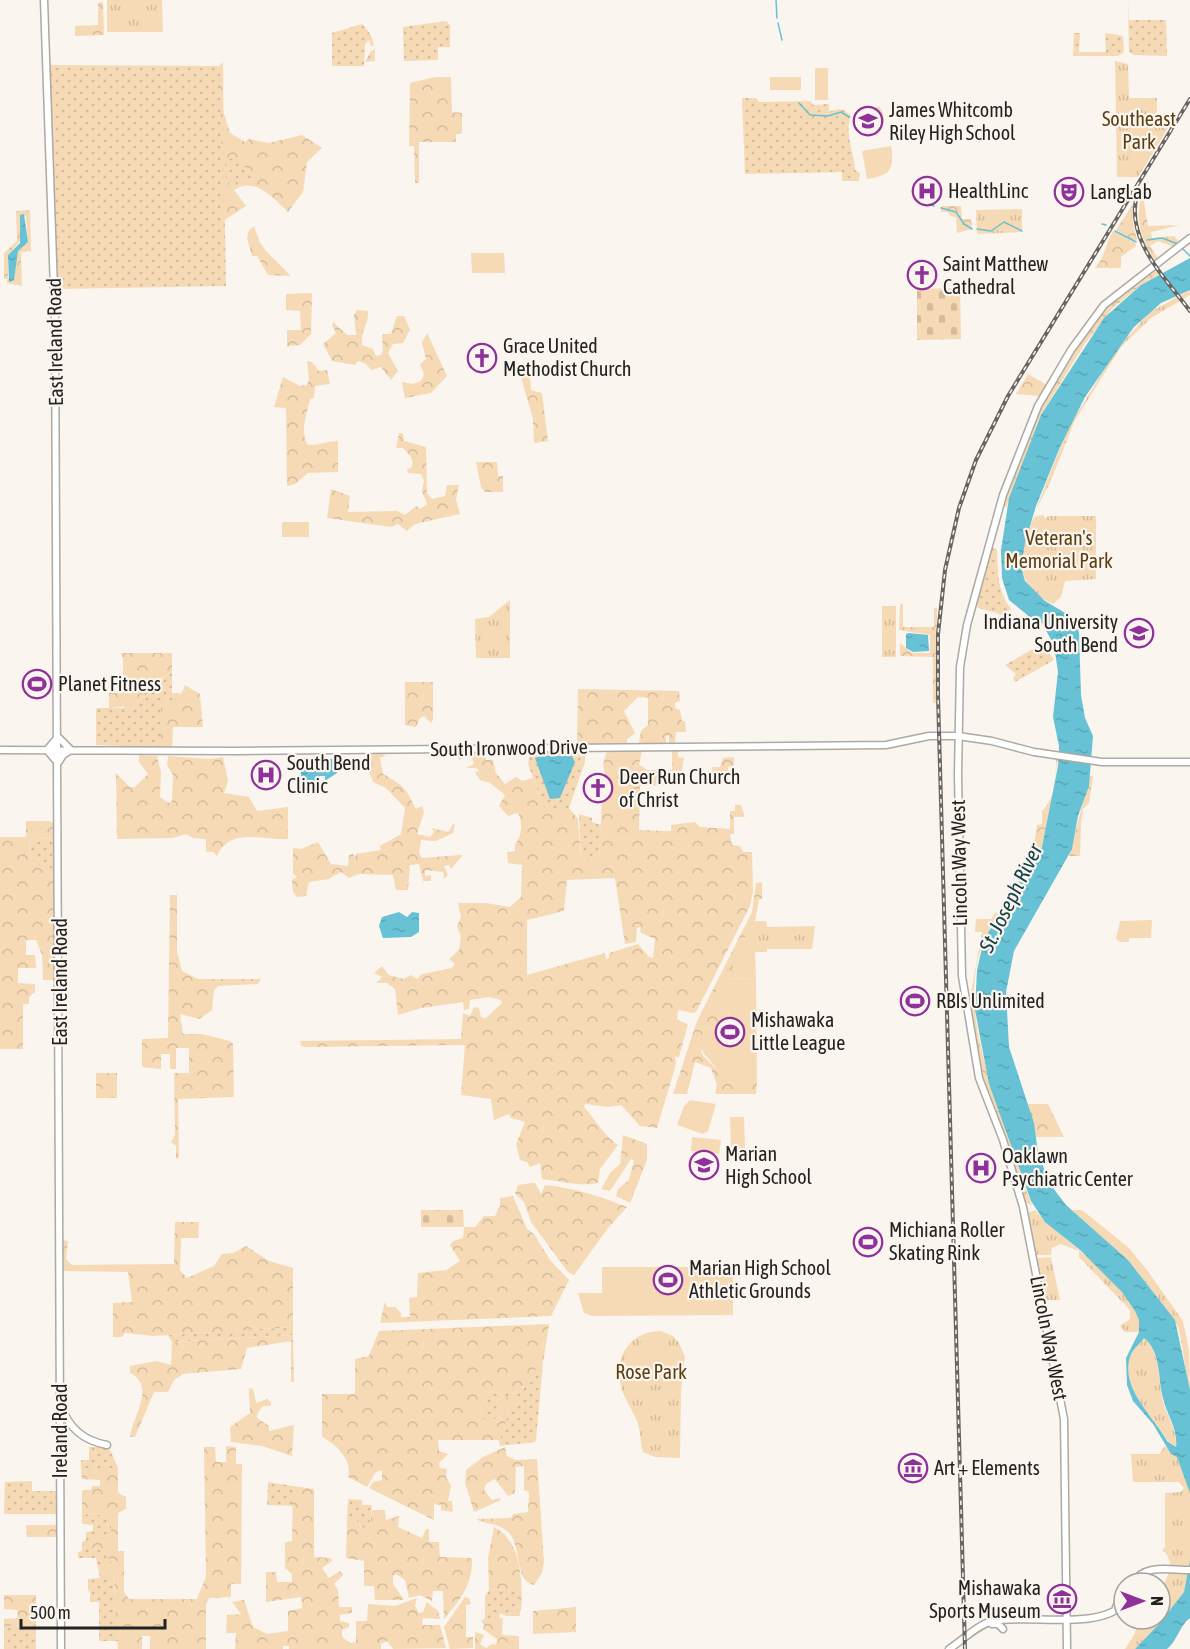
<svg xmlns="http://www.w3.org/2000/svg" width="1190" height="1649" font-family="'Asap Condensed',sans-serif">
<style>
.grass{fill:url(#grass-dots)}
.forest{fill:url(#forest-crowns);fill-rule:evenodd}
.cemetery{fill:url(#cemetery-stones)}
.park{fill:url(#park-tufts)}
.pitch{fill:#f6dab5}
.water{fill:url(#water-ripples);fill-rule:evenodd}
.lines{fill:none;stroke-linecap:round;stroke-linejoin:round}
.stream{stroke:#66c2d4;stroke-width:1.5}
.major-casing{stroke:#ada9a3;stroke-width:9}
.major{stroke:#fff;stroke-width:6}
.rail-casing{stroke:#676461;stroke-width:4}
.rail{stroke:#faf5ef;stroke-width:1.5;stroke-dasharray:4.5;stroke-linecap:butt}
.labels{text-anchor:middle;stroke-width:4.5;stroke-linejoin:round;paint-order:stroke}
.poi-label{font-size:20px;fill:#232220;stroke:#faf5ef;text-anchor:start}
.park-label{font-size:20px;fill:#5c3f11;stroke:#faf5ef}
.street-label{font-size:20px;fill:#232220;stroke:#faf5ef}
.water-label{font-size:21px;font-style:italic;fill:#17414a;stroke:#faf5ef}
</style>
<defs>
<pattern id="grass-dots" width="8" height="8" patternUnits="userSpaceOnUse" patternTransform="scale(1.5)"><rect width="8" height="8" fill="#f6dab5"/><path d="M2 2h.1M6 6h.1" fill="none" stroke="#d3bb9b" stroke-width="1.8" stroke-linecap="round"/></pattern>
<pattern id="forest-crowns" width="20" height="18" patternUnits="userSpaceOnUse" patternTransform="scale(1.5)"><rect width="20" height="18" fill="#f6dab5"/><path d="M2 6a3 3 0 1 1 6 0M12 15a3 3 0 1 1 6 0" fill="none" stroke="#d3bb9b"/></pattern>
<pattern id="cemetery-stones" width="16" height="16" patternUnits="userSpaceOnUse" patternTransform="scale(1.5)"><rect width="16" height="16" fill="#f6dab5"/><path d="M2 7V4a2 2 0 0 1 4 0v3zM10 15v-3a2 2 0 0 1 4 0v3z" fill="#d3bb9b"/></pattern>
<pattern id="park-tufts" width="24" height="20" patternUnits="userSpaceOnUse" patternTransform="scale(1.5)"><rect width="24" height="20" fill="#f6dab5"/><path d="M3 7l-1-3M5 7V3M7 7l1-3M15 17l-1-3M17 17v-4M19 17l1-3" fill="none" stroke="#d3bb9b"/></pattern>
<pattern id="water-ripples" width="26" height="14" patternUnits="userSpaceOnUse" patternTransform="scale(1.5)"><rect width="26" height="14" fill="#66c2d4"/><path d="M2 4q2-2 4 0t4 0M15 11q2-2 4 0t4 0" fill="none" stroke="#58a6b6"/></pattern>
</defs>
<rect width="100%" height="100%" fill="#faf5ef"/>
<path class="grass" d="M1128 0 1129 20H1166L1167 56 1134 55 1129 52Z
M446 21 450 25V47H438V60L404 61 403 27Z
M362 24C374 36 375 45 375 61L365 62 371 51 375 50 374 45 371 46 369 40 365 44 364 66H332V33Z
M1074 33H1080L1079 52H1106L1105 33H1107L1123 36 1124 52 1118 56H1073Z
M50 65 223 66 224 158H239L254 179 226 183 224 170 226 286 58 289Z
M742 98H756L759 102 810 101 813 105 829 104V112C839 108 843 108 851 116 844 135 854 151 855 170L860 173 859 181H842V172L745 174Z
M992 548 997 549C998 572 997 591 1011 609L1002 615 976 607Z
M1038 646 1049 652 1054 660 1015 682 1013 678 1016 674 1005 665Z
M172 672V693L182 694 176 699 161 704 162 741 165 748 96 745V708H122L131 706 149 693 156 682Z
M530 751H585V762L568 811H545L528 764Z
M579 814 592 818V822L601 825 599 860 581 859Z
M56 838V875C41 869 22 859 32 839Z
M293 1327V1335L172 1342 168 1335Z
M543 1363 536 1440 535 1442 500 1446 499 1440 511 1406 516 1403 504 1397 497 1401 501 1406 500 1417 486 1423 480 1415 484 1405V1395L492 1391 500 1394 512 1388H523L534 1373 536 1366Z
M89 1447H109L118 1468H81V1460H89Z
M32 1481V1491H58V1514H4L5 1482Z
M268 1482 293 1486V1506L267 1505Z
M348 1499 362 1500V1505H372L370 1523 366 1529 347 1520Z
M82 1514 105 1515 111 1517V1536L91 1542V1549L107 1551 112 1560 115 1597 117 1600 118 1641H99V1602H90V1592L88 1590V1579L100 1578 96 1558H78V1552L82 1551V1542L86 1540V1532L93 1531V1525L82 1524Z
M513 1589 517 1594 520 1616H506L500 1613 499 1618H485V1596L489 1590Z
M14 1625 30 1628 33 1637 36 1636V1649H4V1629Z"/>
<path class="forest" d="M103 2 104 35 75 36V26L98 25V3Z
M223 63V110L230 133 245 142 249 139 269 143 302 135 322 148 307 162 303 192 288 212C273 198 255 176 234 190L246 206 223 221 220 64ZM239 158 253 179 226 183 225 159Z
M435 77H451L452 112 462 113V134H456V142H419V183H415L414 146H409L410 83Z
M1149 181 1143 196 1148 226 1180 225 1151 232 1152 238 1174 236 1180 242 1174 247 1158 241 1150 246 1158 258 1155 261C1137 234 1134 211 1146 182Z
M1133 204V224L1137 240 1134 241 1116 230Z
M941 206H961L962 219H971L972 229 957 233 956 217 951 216 948 212H941Z
M30 210 31 251 21 252 22 286 7 283V279H4V253L17 241 16 211ZM20 215 26 216 28 242 19 249 8 280V255L20 241Z
M254 226 259 241 266 251 291 276 268 275 257 256H252L247 238 249 230Z
M1113 231 1135 243 1136 246 1121 257V268H1095C1105 258 1105 244 1113 231Z
M1158 269 1161 273 1141 285 1113 308 1084 345 1041 415 1006 508 1004 505 1007 492 1038 411 1081 341 1109 304 1153 270Z
M312 293 311 334 300 345 287 346V330H301L300 311 286 310V294Z
M357 310 368 311C369 325 361 327 362 345L373 349 376 356 381 355 383 351 382 334H391L397 316H404L410 330 403 343 393 344 388 353 398 371 391 380 381 367 371 370 366 364 358 361 355 365 332 361 323 344 336 333 332 325 333 322 347 335H356L354 315Z
M427 333 447 376 431 393 405 398 402 382 413 384 421 381 424 374 420 364 426 359 422 342Z
M307 361 312 362 319 371 327 370 330 384 315 386 314 398 310 399C307 414 300 430 307 444 318 447 326 441 338 441V472L308 473 295 484 287 486 286 408 274 407 283 377 300 386 307 385 309 379Z
M520 374 530 377 531 390 542 393 548 441 534 443 533 419Z
M1028 374 1047 385 1040 396 1016 394Z
M399 433H403L404 441 426 447 427 493 432 499 445 496 447 485H459L456 499 460 514 415 524 407 531 398 524 391 527 327 518 331 489 350 496 348 512 397 511 405 515 416 506 420 509 427 504 422 491 424 480 421 474 408 473 407 469 411 468C415 458 409 455 403 448H396Z
M476 462H497L498 476H503V492H485L481 487Z
M900 604H903V627H934V608H937L936 703H933V657L900 656V643L912 653H930V635L899 630Z
M121 653H172V672L156 681 149 693 131 706 109 708V693H123V659Z
M405 682H433V720L431 723 424 716 420 718 416 727 405 725Z
M185 685 200 694 203 727H173L172 748H165L160 739 161 703C174 700 181 698 185 685Z
M578 689 679 691 680 701 675 703V708L680 710 682 721H685L686 732H676L675 743H669V736H666V743H639L641 731 648 725V698L638 697 624 711 635 733 627 739V743L577 744Z
M608 750H642L639 765 648 770H672V750H678V757L684 758 680 785 640 786 639 830 671 831V825L695 822 700 827 730 829V811H735V805H741L745 817H734V834H730L732 845 740 846 743 852H752L753 892 750 906 696 1012 693 1013 678 1010 677 1020 688 1024 679 1057H675L676 1064 657 1128 640 1126 621 1105 608 1107 585 1104 584 1107C595 1119 606 1138 618 1145L600 1169 598 1183C579 1187 561 1181 542 1179L540 1163 530 1167 527 1162 520 1160 516 1144 525 1122 511 1118 509 1114 494 1120 491 1099 461 1095 465 1045 307 1047 301 1046 300 1041 461 1039 463 1013 470 1016 474 1007 479 1008 481 1017 486 1018 502 1003 501 1000 489 997 470 1000 469 1009 464 1010 463 1002 421 1008 398 1015 395 989 387 983H376L382 977 374 973 382 966 389 975 403 979 411 975 417 979 422 974 452 968 455 964 449 959 459 950 461 937 457 926 461 917 458 903H486L510 907 521 897 522 865 508 863 507 852 515 851V845C522 836 523 823 518 813L508 816 499 806 505 795 490 783 480 780 475 772 480 771 476 768H466L474 764 471 755 459 760 457 756 450 758V752H485L486 760H493L496 773 505 784 516 777 522 781 533 778 545 811H567L569 808 578 819 581 858 599 860 602 798 608 778C601 771 603 759 608 750ZM615 878 625 944 636 942 637 928 640 927 641 933 655 939 653 958 649 957 638 944 609 953V958L606 959 605 953 527 975V920L564 911 567 880Z
M378 753 386 755 380 758 383 774C403 785 406 788 416 809L422 806 424 812 417 834 430 837 434 832 432 828 448 832 453 824 455 825 453 833 436 841 421 840 419 853 422 858 460 855H463L451 869 449 865 444 866 448 875 444 879 443 872 425 870V876L431 875V881H423L419 864 410 865 408 890H396L393 875 359 874 349 878 341 872 329 879 309 882 306 896 297 897 293 892 292 880 297 877 293 874V848L301 849 318 842 331 864 348 866 349 855 353 854 355 858 356 854 381 850 380 846 401 834 405 808 386 788 373 782 368 768 369 755Z
M139 755 157 756 161 772 160 797 169 803 172 801 173 775 167 765 168 756 210 759 223 757 228 781 224 793 249 797 257 811 288 807V839C263 841 231 826 217 856L213 852H206V839L193 838 186 834 172 838 117 839 116 773 130 787H135L148 774 139 762Z
M734 757V766L728 767V777L722 778V784H707V774L712 773V767H720L723 758Z
M1056 758H1058L1045 841 1014 893 1011 891 1019 880 1025 860 1028 859V851H1033L1037 825 1042 824V811C1055 800 1056 774 1056 758Z
M1090 776H1093L1089 803 1083 809 1081 824 1080 856H1069Z
M26 821H49L56 824V838L32 839C21 858 42 869 56 875L58 980H43L42 955 36 940H26V955H35L36 968H18V983L35 984V992L29 997V1004H23V1049H0V837H26Z
M762 882V899H759L755 921 709 1007 729 1009 728 1027 704 1029 701 1051 704 1057 731 1082 757 1084 756 1094H715L717 1085 711 1068 695 1062 687 1094H673L697 1021 752 912 756 883Z
M170 895H177V952L182 971 198 979H261L258 984 218 986 214 991 212 1010 199 1019 180 1014 183 1034H202L230 1041 233 1044 234 1097 178 1099 179 1158 176 1159V1146L171 1142 175 1134 174 1073H189V1048H176V1069H170V1054H161V1069L142 1067V1039L168 1038Z
M996 912 1000 915C950 976 984 1065 1007 1130 1015 1155 1022 1181 1032 1205L1025 1202 1008 1146 982 1079 968 999 970 998 982 932H975L976 919H991Z
M96 1073H117V1098H96Z
M1028 1104H1048L1064 1137H1036Z
M623 1135 647 1144V1160L630 1203 616 1196 618 1189 629 1180 634 1160 631 1159 610 1191 601 1189 610 1173 620 1164Z
M532 1183H535L541 1194 545 1185C575 1188 599 1196 627 1207L608 1228 574 1275 568 1272 531 1222 524 1202 515 1194 518 1185Z
M513 1196 527 1229 534 1234 550 1260 569 1280 551 1316 380 1323 385 1301 387 1307H395L401 1313V1317H410L409 1298 417 1297 418 1273 446 1270 460 1261 450 1245 453 1241 463 1238 464 1227H475L484 1216H495L500 1206V1198Z
M175 1222H199L198 1238H181L180 1270 187 1278 214 1266 222 1254 233 1253 246 1246 269 1261 293 1268V1327L153 1336 125 1333 122 1337H113V1303L132 1302 128 1272 63 1271V1240L68 1241 66 1259 72 1265 174 1264Z
M549 1324 543 1363 536 1366C535 1370 536 1373 535 1376 533 1387 510 1390 500 1394L492 1391 484 1395 489 1398 480 1415 486 1422 500 1417 501 1407 493 1406 495 1402 504 1397 518 1399V1403L511 1406 500 1440H438L439 1451 448 1454 439 1463 440 1468 447 1469 446 1477 451 1486 448 1501H452L453 1512 441 1510V1505L434 1504V1520L369 1488 373 1482 382 1480V1470L376 1472 367 1487 348 1477C353 1460 336 1444 322 1437V1394H355V1359L369 1356 379 1331Z
M293 1335 294 1382H291V1341L247 1348 241 1369 183 1374 174 1380 168 1392H154L135 1437H130C132 1417 157 1386 130 1373V1366L156 1361 171 1365 172 1342Z
M249 1388 253 1389 256 1403 267 1399 271 1402V1406H263L257 1414V1418L269 1426V1431L294 1425 292 1456 262 1446 231 1442 230 1427 250 1413Z
M226 1446 236 1447V1464H242L241 1584H231V1597L209 1598 206 1605V1649H150V1636H142V1649H118L114 1578 106 1575 103 1566 111 1563 112 1560 107 1558V1551L91 1549V1542L96 1536H111V1518L105 1515 82 1514V1490H91L92 1486H100V1480L82 1479 81 1468H118V1493L126 1497V1509L118 1513V1551H124V1592L129 1599H197L206 1577 204 1447H215L216 1462H226Z
M505 1447 507 1456 516 1460 537 1459 544 1562 542 1573 534 1585C514 1581 522 1547 509 1533 499 1522 485 1525 476 1519L511 1518 513 1514 528 1512 529 1492 524 1490V1466L516 1467 515 1493 508 1496 495 1479 486 1484 484 1490 492 1500 499 1498 501 1500 474 1512 465 1483 466 1470 483 1457Z
M293 1486 314 1489V1557L331 1558 332 1561 322 1568 329 1578 340 1571 343 1575 334 1584 338 1590 339 1607H352V1613L340 1615V1621L349 1623V1627L342 1630V1637L350 1643 356 1642V1621H367L368 1604 395 1606 417 1598 415 1606 419 1613 423 1612 427 1602 438 1611 440 1619 423 1618 422 1625H440L446 1648 393 1649 387 1641 381 1644V1649H289V1646H283V1649H235L236 1633H226L227 1615 241 1614 232 1602 244 1600 253 1627 267 1634 288 1631V1611L302 1608 301 1597 266 1602V1572H276L277 1582H292V1574L285 1568V1542L292 1541Z
M372 1510H385L386 1520 399 1516 398 1527 422 1538 426 1529H429V1542H439L440 1557 472 1558C473 1584 461 1599 444 1619L443 1591H433L432 1601 420 1595 409 1598 405 1580 396 1574 393 1576V1584L404 1600H375L374 1586H364V1561L346 1558 347 1520H357L360 1527 366 1529 370 1523Z
M26 1525H58V1537H27Z
M494 1527C522 1540 523 1584 521 1611L518 1612 517 1594 513 1589 489 1590 488 1558Z
M4 1595H36V1636L33 1637 30 1628 14 1625 4 1629V1619L18 1618 17 1610 4 1609Z
M465 1597 469 1598 471 1604 466 1605V1637H473V1648L450 1649 444 1627Z
M576 1607V1632L533 1634V1611Z
M485 1618H503L502 1635 519 1636V1649H475V1632L484 1635 480 1644 486 1648 492 1644 495 1645 498 1640 483 1629 484 1625 481 1621Z"/>
<path class="cemetery" d="M960 288 961 339 917 340V289Z
M421 1210H463L464 1227H421Z"/>
<path class="park" d="M107 0H162L163 32H107Z
M1115 61 1128 64 1129 98H1157V114L1176 115 1138 177H1117Z
M1022 209V232L977 234 976 210Z
M1190 290V295L1151 318 1121 347 1074 422 1050 483 1036 509 1068 428 1117 349 1150 312Z
M1043 515 1046 519 1048 516H1096V579L1065 581 1061 597 1053 604C1011 584 1019 553 1034 517Z
M510 600V658H476L475 619 489 617Z
M882 606H896V657H882Z
M755 921H766L767 927 815 926 812 949H767V952H755L756 978 722 979Z
M1035 1210C1058 1237 1132 1287 1139 1319 1139 1322 1139 1328 1139 1332H1125L1120 1326 1130 1319V1310L1079 1257V1251L1061 1244 1052 1248 1051 1255H1036L1028 1213Z
M1072 1210H1082L1129 1248 1147 1270 1183 1321 1189 1350 1190 1401 1182 1345 1178 1327 1168 1311 1128 1260Z
M1051 1257 1060 1300H1045L1037 1258Z
M661 1331 673 1336 679 1343 685 1357 681 1391 680 1458 655 1457 643 1452C640 1443 641 1433 638 1424 634 1412 626 1402 622 1390 612 1359 629 1331 661 1331Z
M1145 1337C1159 1354 1159 1376 1162 1397 1165 1415 1177 1427 1176 1447L1168 1441C1154 1418 1115 1383 1132 1352 1135 1347 1142 1342 1145 1337Z
M1165 1446 1177 1457 1190 1491V1560L1184 1592 1159 1624 1135 1649H1125L1134 1635 1139 1619H1160V1592L1168 1575 1170 1562 1166 1553 1162 1551 1165 1547V1493L1181 1492 1184 1488 1179 1482H1133L1131 1454H1159Z"/>
<path class="pitch" d="M815 68H828V100H815Z
M770 77H801V90H770Z
M879 106C887 117 885 127 876 136L861 119Z
M891 146C895 169 890 176 867 179L862 151Z
M471 253H504L505 273H472Z
M1078 520C1078 535 1071 543 1056 547L1053 523Z
M282 522H309V537H282Z
M1152 920 1151 938H1129V942H1120L1116 939 1120 921Z
M748 932 753 933 756 950 743 966 732 961Z
M756 978 757 1084C748 1084 738 1085 729 1081 722 1078 719 1070 714 1065 702 1051 696 1049 704 1029L729 1027V1009L709 1008 722 979Z
M690 1100 716 1104 708 1131 703 1134 677 1125 684 1106Z
M730 1117H744L745 1148H731Z
M692 1137 721 1140 719 1154 691 1151Z
M602 1267H733V1315L592 1316 584 1313 578 1293H602Z
M647 1335 670 1351C659 1364 645 1366 631 1356Z
M673 1359 682 1361 673 1386 650 1380V1392L624 1388 627 1362 637 1365 648 1375 657 1362Z"/>
<path class="water" d="M24 214 28 242 18 251 14 280 9 282 8 255 20 243V215Z
M1190 258V290L1161 303 1134 327 1085 397 1060 447 1036 506 1025 543 1021 567 1025 581 1045 601 1067 614 1079 632 1081 695 1085 718 1093 736 1089 786 1078 816 1072 849 1014 951 1006 992 1009 1047 1034 1123 1038 1153 1050 1184 1066 1205 1128 1260 1175 1320 1190 1390V1493L1177 1457 1171 1454 1153 1424 1133 1401 1127 1385 1126 1358 1139 1332V1320L1135 1311 1122 1292 1080 1250 1045 1222 1031 1201 989 1084 975 1010 977 970 984 939 1016 890 1029 862 1042 847 1058 766 1059 746 1053 717 1058 672 1054 645 1042 623 1031 618 1009 600 1002 578 1001 550 1009 498 1041 415 1104 318 1141 285ZM1144 1338C1161 1351 1158 1379 1163 1398 1167 1416 1178 1428 1176 1447L1167 1441C1154 1417 1116 1385 1132 1352 1135 1347 1141 1343 1144 1338Z
M909 633 928 635 929 651 913 652 906 648V634Z
M541 756H572L575 762 560 798 550 799 535 758Z
M309 759H336L342 767 340 771 325 781V776H320L317 785H302L300 763Z
M399 912 407 917 412 912 419 913V932L411 937 383 938 379 926 382 917Z
M1190 1560V1618C1179 1626 1178 1640 1167 1649H1135L1159 1624 1184 1592Z"/>
<g class="lines">
<path class="stream" d="M776 0 777 18
M778 23 782 40
M799 103 810 115 828 116 841 112 849 117
M921 203 934 206
M941 208 956 212 964 224 972 229
M1102 224 1106 225
M977 229 991 231 1004 222 1022 231
M1115 231 1136 242
M1147 240 1162 238 1178 244
M1181 247 1190 256"/>
<g class="major-casing">
<path id="major" d="M44 0 55 319 61 1649
M58 737 71 750 63 755 58 763 47 750Z
M0 750 237 751 886 745 929 736H958L992 741 1034 752 1102 762H1190
M62 1407C69 1429 85 1441 107 1445
M1132 1583C1146 1563 1169 1570 1190 1570
M1137 1583 1148 1574
M1116 1607 1124 1595
M992 1624H998L1003 1629
M949 1649C962 1641 978 1624 993 1621 1028 1614 1101 1631 1124 1603
M1067 1649 1064 1419 1023 1207 1003 1140 979 1078 962 976 958 775 960 667 967 625 1003 495 1038 406 1071 350 1104 305 1190 238"/>
</g>
<use href="#major" class="major"/>
<g class="rail-casing">
<path id="rail" d="M1138 190C1123 238 1164 276 1190 311
M965 1649 938 696V634L945 570 959 508 976 460 1008 396 1190 99"/>
</g>
<use href="#rail" class="rail"/>
</g>
<defs>
<g id="school-ring" transform="scale(1.5)"><circle r="9.5" fill="#faf5ef" stroke="#8f319a" stroke-width="1.5"/><path d="M0-5L7-2L0 1L-7-2ZM-4 1L0 2.5L4 1V4Q0 6-4 4Z" fill="#8f319a"/></g>
<g id="hospital-ring" transform="scale(1.5)"><circle r="9.5" fill="#faf5ef" stroke="#8f319a" stroke-width="1.5"/><path d="M-5-5h3v3.5h4V-5h3V5h-3V1.5h-4V5h-3Z" fill="#8f319a"/></g>
<g id="theatre-ring" transform="scale(1.5)"><circle r="9.5" fill="#faf5ef" stroke="#8f319a" stroke-width="1.5"/><path d="M-5-5.5Q0-4 5-5.5V0Q5 5 0 6Q-5 5-5 0ZM-3.3-2.5H-1v1.5H-3.3ZM1-2.5H3.3v1.5H1ZM-2.8 1Q0 5.5 2.8 1Z" fill="#8f319a"/></g>
<g id="church-ring" transform="scale(1.5)"><circle r="9.5" fill="#faf5ef" stroke="#8f319a" stroke-width="1.5"/><path d="M-1.2-6h2.4v3.5h3.3v2.4h-3.3V6h-2.4V-.1h-3.3v-2.4h3.3Z" fill="#8f319a"/></g>
<g id="university-ring" transform="scale(1.5)"><circle r="9.5" fill="#faf5ef" stroke="#8f319a" stroke-width="1.5"/><path d="M0-5L7-2L0 1L-7-2ZM-4 1L0 2.5L4 1V4Q0 6-4 4Z" fill="#8f319a"/></g>
<g id="stadium-ring" transform="scale(1.5)"><circle r="9.5" fill="#faf5ef" stroke="#8f319a" stroke-width="1.5"/><path d="M0-5a6.5 5 0 1 0 0 10a6.5 5 0 1 0 0-10ZM-3.5-1.8h7v3.6h-7Z" fill="#8f319a"/></g>
<g id="museum-ring" transform="scale(1.5)"><circle r="9.5" fill="#faf5ef" stroke="#8f319a" stroke-width="1.5"/><path d="M0-6L6-3V-2H-6V-3ZM-5-1h2V3h-2ZM-1-1h2V3h-2ZM3-1h2V3H3ZM-6 4H6V6H-6Z" fill="#8f319a"/></g>
</defs>
<g fill-rule="evenodd">
<use href="#school-ring" x="868" y="121"/>
<use href="#hospital-ring" x="927" y="191"/>
<use href="#theatre-ring" x="1069" y="192"/>
<use href="#church-ring" x="922" y="275"/>
<use href="#church-ring" x="482" y="358"/>
<use href="#university-ring" x="1139" y="633"/>
<use href="#stadium-ring" x="37" y="684"/>
<use href="#hospital-ring" x="266" y="775"/>
<use href="#church-ring" x="598" y="788"/>
<use href="#stadium-ring" x="915" y="1001"/>
<use href="#stadium-ring" x="730" y="1032"/>
<use href="#school-ring" x="704" y="1165"/>
<use href="#hospital-ring" x="981" y="1168"/>
<use href="#stadium-ring" x="868" y="1242"/>
<use href="#stadium-ring" x="668" y="1280"/>
<use href="#museum-ring" x="913" y="1468"/>
<use href="#museum-ring" x="1062" y="1599"/>
</g>
<g class="labels">
<g class="poi-label">
<text x="889" y="117">James Whitcomb<tspan x="889" dy="23">Riley High School</tspan></text>
<text x="948" y="198">HealthLinc</text>
<text x="1090" y="199">LangLab</text>
<text x="943" y="271">Saint Matthew<tspan x="943" dy="23">Cathedral</tspan></text>
<text x="503" y="353">Grace United<tspan x="503" dy="23">Methodist Church</tspan></text>
<text x="1118" y="629" text-anchor="end">Indiana University<tspan x="1118" dy="23">South Bend</tspan></text>
<text x="58" y="691">Planet Fitness</text>
<text x="287" y="770">South Bend<tspan x="287" dy="23">Clinic</tspan></text>
<text x="619" y="784">Deer Run Church<tspan x="619" dy="23">of Christ</tspan></text>
<text x="936" y="1008">RBIs Unlimited</text>
<text x="751" y="1027">Mishawaka<tspan x="751" dy="23">Little League</tspan></text>
<text x="725" y="1161">Marian<tspan x="725" dy="23">High School</tspan></text>
<text x="1002" y="1163">Oaklawn<tspan x="1002" dy="23">Psychiatric Center</tspan></text>
<text x="889" y="1237">Michiana Roller<tspan x="889" dy="23">Skating Rink</tspan></text>
<text x="689" y="1275">Marian High School<tspan x="689" dy="23">Athletic Grounds</tspan></text>
<text x="934" y="1475">Art + Elements</text>
<text x="1041" y="1595" text-anchor="end">Mishawaka<tspan x="1041" dy="23">Sports Museum</tspan></text>
</g>
<g class="park-label">
<text x="1139" y="126">Southeast<tspan x="1139" dy="23">Park</tspan></text>
<text x="1059" y="545">Veteran's<tspan x="1059" dy="23">Memorial Park</tspan></text>
<text x="651" y="1379">Rose Park</text>
</g>
<g class="street-label">
<text transform="translate(55 342) rotate(-91)" y="7">East Ireland Road</text>
<text transform="translate(509 748) rotate(-1)" y="7">South Ironwood Drive</text>
<text transform="translate(959 863) rotate(-91)" y="7">Lincoln Way West</text>
<text transform="translate(60 982) rotate(-90)" y="7">East Ireland Road</text>
<text transform="translate(1049 1338) rotate(79)" y="7">Lincoln Way West</text>
<text transform="translate(60 1431) rotate(-90)" y="7">Ireland Road</text>
</g>
<g class="water-label">
<text transform="translate(1011 898) rotate(-64)" y="7">St. Joseph River</text>
</g>
</g>
<g transform="translate(1142 1601) rotate(90)"><circle r="28" fill="#faf5ef" stroke="#a4a19c" stroke-width="1.5"/>
<path d="M0-4.5L10 22L0 15L-10 22Z" fill="#8f319a"/>
<text y="-9" font-size="16" font-weight="bold" text-anchor="middle" fill="#232220">N</text>
</g>
<path d="M21 1619v9h144v-9" fill="none" stroke="#232220" stroke-width="3"/>
<text x="30" y="1619" font-size="18" fill="#232220" stroke="#faf5ef" stroke-width="4.5" paint-order="stroke">500 m</text>
</svg>
